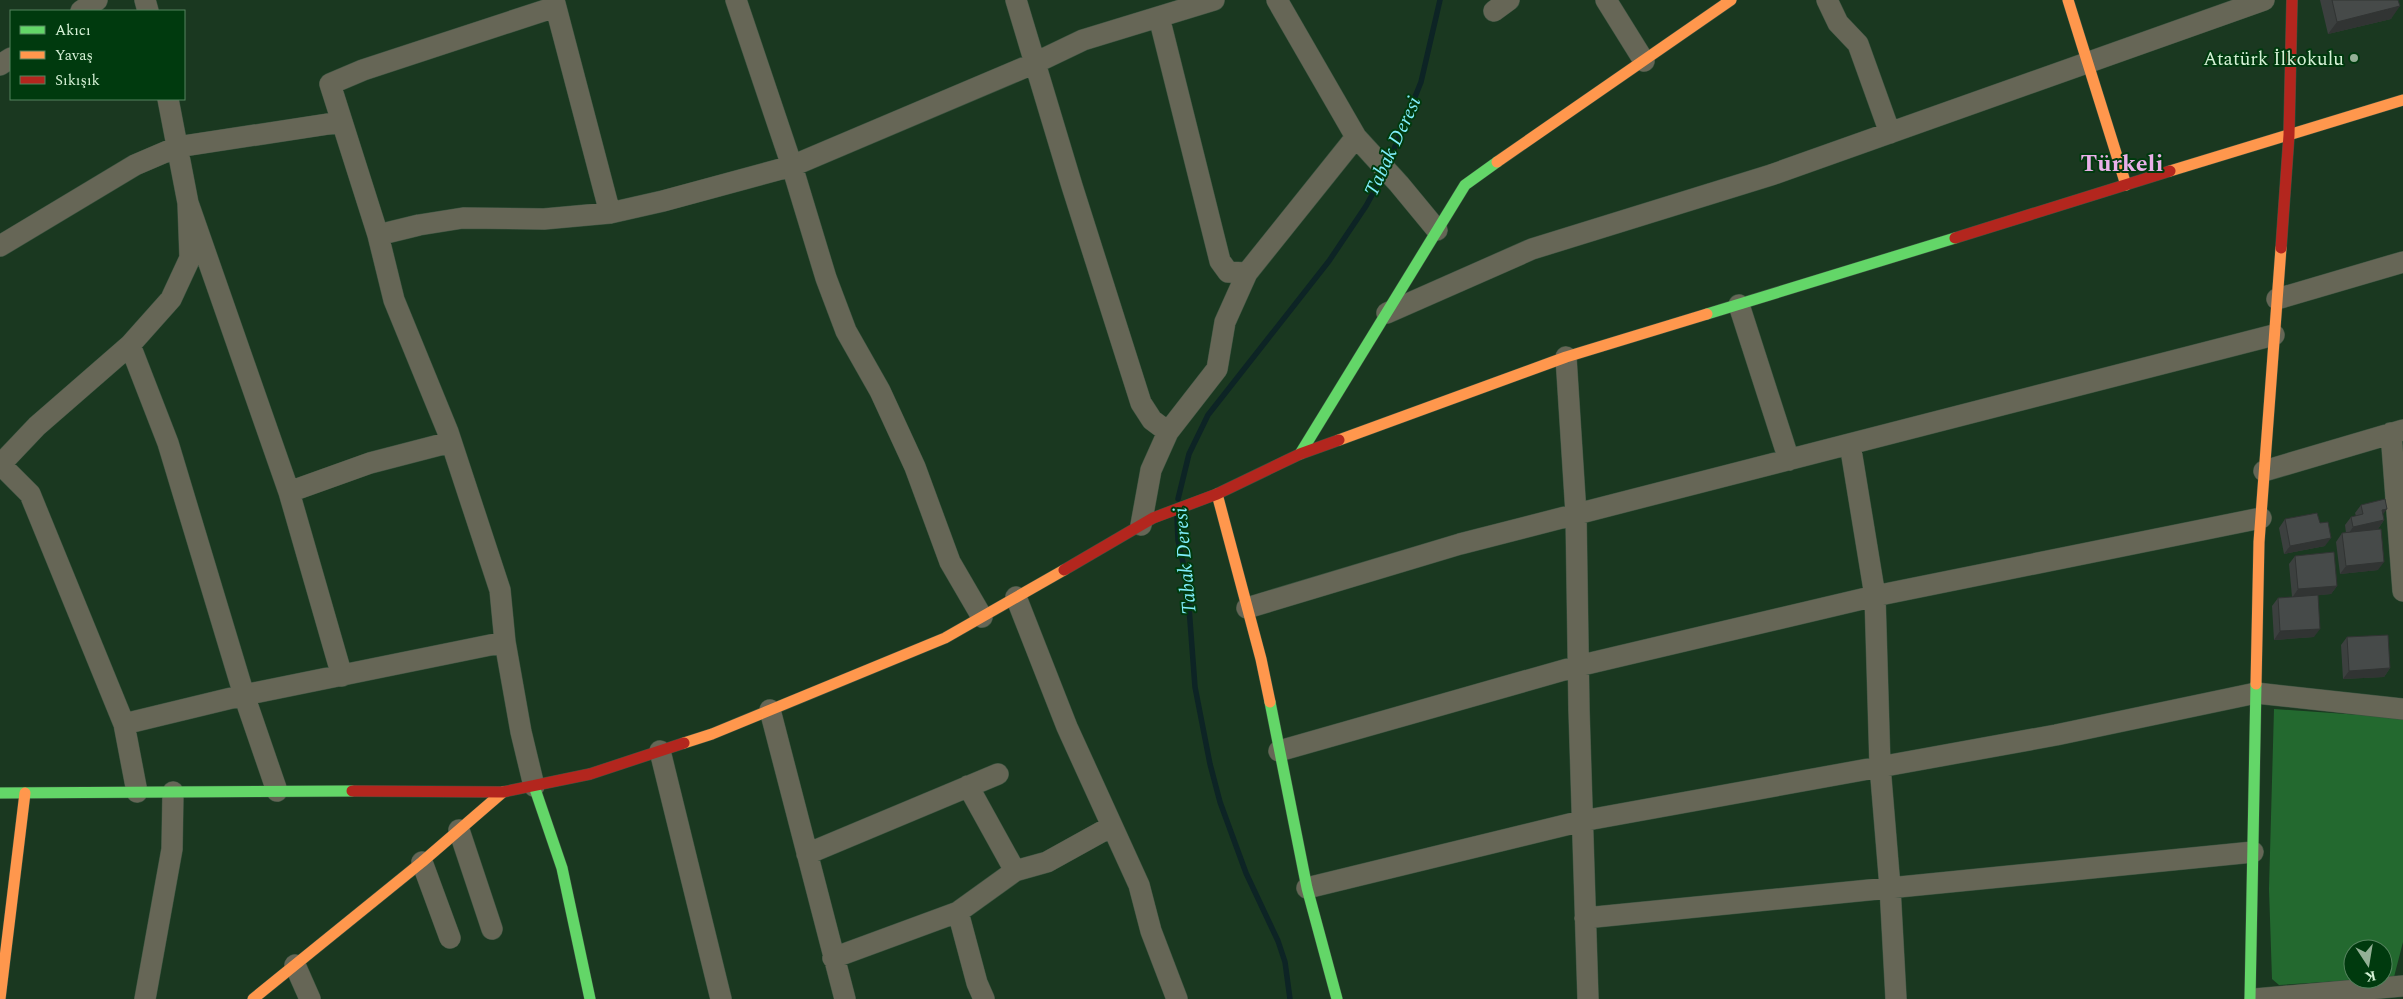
<svg xmlns="http://www.w3.org/2000/svg" width="2403" height="999" font-family="Spectral,serif">
<style>
.green{fill:#23692f}
.lines{fill:none;stroke-linecap:round;stroke-linejoin:round}
.stream{stroke:#0d2425;stroke-width:5.5}
.street-casing{stroke:#3a533f;stroke-width:22}
.fast-casing{stroke:#3a533f;stroke-width:12}
.slow-casing{stroke:#3a533f;stroke-width:12}
.jam-casing{stroke:#3a533f;stroke-width:12}
.street{stroke:#666656;stroke-width:21}
.fast{stroke:#63d668;stroke-width:11}
.slow{stroke:#ff974d;stroke-width:11}
.jam{stroke:#b3261e;stroke-width:11}
.wall{fill:#3c403f}
.shaded-wall{fill:#313433}
.building{fill:#464a49;stroke:#313433}
.poi-dot{fill:#94b096;stroke:#003a0e;stroke-width:2}
.labels{text-anchor:middle;stroke-width:4;stroke-linejoin:round;paint-order:stroke}
.poi-label{font-size:19px;fill:#d5f1d6;stroke:#003a0e;text-anchor:end}
.water-label{font-size:20px;font-style:italic;fill:#81effd;stroke:#003a0e}
.district-label{font-size:24px;font-weight:bold;fill:#e9b0e9;stroke:#003a0e}
</style>
<rect width="100%" height="100%" fill="#1a3820"/>
<path class="green" d="M2274 709 2403 718V942L2394 977 2383 978V949H2353V979H2370L2279 985 2272 979 2269 889Z"/>
<g class="lines">
<path class="stream" d="M1388 164 1421 82 1440 0
M1178 499 1189 454 1208 415 1329 261 1366 206 1383 175
M1177 516 1178 540 1187 581 1195 687 1210 764 1220 802 1246 873 1278 941 1285 962 1290 999"/>
<g class="street-casing">
<path id="street" d="M145 0 148 11
M554 0 610 213
M736 0 792 166 826 278 846 331 880 391 915 467 950 562 982 617
M1016 0 1072 186 1141 403 1152 420 1168 432
M1277 0 1356 137 1399 184 1437 230
M1606 0 1644 61
M1827 0 1838 23 1858 44 1890 133
M81 11 97 0
M1494 11 1509 0
M1159 17 1220 261 1228 272 1247 273
M0 65 11 58
M188 203 289 492 342 676
M378 235 419 225 463 218 544 219 610 213 663 201 792 166 1035 63 1083 40 1214 0
M0 246 135 165 177 147 341 122
M2277 299 2403 262
M1739 305 1789 460
M1387 313 1532 249 1771 175 2264 0
M130 345 168 443 244 695 277 791
M1566 357 1576 514 1579 710 1588 999
M2391 433 2403 591
M1850 444 1875 596 1880 766 1890 887 1896 999
M0 464 30 494 124 724 137 792
M0 465 37 426 130 345 171 299 190 258 188 203 168 99
M2264 471 2403 430
M289 492 370 463 451 442
M1141 525 1151 470 1168 432 1217 369 1225 322 1247 273 1356 137
M1016 597 1067 727 1139 885 1151 931 1177 999
M1247 608 1460 544 2274 335
M770 710 845 999
M124 724 244 695 505 642
M660 751 721 999
M1279 751 1578 666 1875 596 2261 518
M534 786 521 732 505 642 500 590 448 432 394 300 378 235 330 84 363 70 555 7
M968 786 1015 871
M459 830 492 929
M807 854 998 774
M422 862 450 938
M1307 888 1582 821 2056 735 2256 693 2403 709
M958 912 977 983 984 999
M1585 918 2253 852
M833 958 958 912 1015 871 1047 862 1112 826
M295 965 310 999
M145 999 172 849 173 792
M2255 999 2403 986"/>
</g>
<g class="fast-casing">
<path id="fast" d="M1707 314 1955 238
M1300 454 1465 185 1497 162
M1270 702 1307 888 1337 999
M534 786 562 868 590 999
M0 793 352 791
M2250 999 2256 684"/>
</g>
<g class="slow-casing">
<path id="slow" d="M2068 0 2126 185
M1497 162 1731 0
M2170 171 2403 100
M1339 440 1566 357 1707 314
M1217 494 1261 659 1270 702
M2256 684 2259 542 2281 248
M684 743 712 734 945 638 1064 570
M0 999 25 793
M253 999 422 862 503 792"/>
</g>
<g class="jam-casing">
<path id="jam" d="M1955 238 2170 171
M2281 248 2289 135 2292 0
M1064 570 1153 518 1217 494 1300 454 1339 440
M352 791 503 792 590 774 684 743"/>
</g>
<use href="#street" class="street"/>
<use href="#fast" class="fast"/>
<use href="#slow" class="slow"/>
<use href="#jam" class="jam"/>
</g>
<path class="wall" d="M2320 0H2398L2391 19 2328 34Z
M2361 505 2383 515 2384 520 2378 529V570L2340 574 2336 542 2342 533H2346L2345 525 2351 517 2356 516 2355 513Z
M2285 519 2325 546 2284 554 2279 528Z
M2295 556 2337 586 2331 594 2318 595 2314 637 2274 640 2272 606 2278 598 2292 597 2289 564Z
M2347 637 2390 668 2384 677 2343 679 2341 645Z"/>
<path class="shaded-wall" d="M2400 6 2391 19 2328 34 2337 22Z
M2387 509 2381 517 2382 510Z
M2384 520 2378 529 2347 536 2353 527Z
M2331 538 2325 546 2284 554 2290 546Z
M2384 562 2378 570 2340 574 2346 566Z
M2337 586 2331 594 2292 598 2298 589Z
M2320 629 2314 637 2274 640 2280 631Z
M2390 668 2384 677 2343 679 2349 671Z"/>
<path class="building" d="M2332 0H2398L2400 6 2337 22Z
M2385 499 2387 509 2382 510 2384 520 2353 527 2351 517 2363 514 2361 505Z
M2317 513 2320 523 2328 522 2331 538 2290 546 2285 519Z
M2381 529 2384 562 2346 566 2342 533Z
M2334 552 2337 586 2298 589 2295 556Z
M2318 595 2320 629 2280 631 2278 598Z
M2388 635 2390 668 2349 671 2347 637Z"/>
<circle class="poi-dot" cx="2354" cy="58" r="5"/>
<g class="labels">
<g class="poi-label">
<text x="2344" y="65">Atatürk İlkokulu</text>
</g>
<g class="water-label">
<text transform="translate(1392 146) rotate(-65)" y="7">Tabak Deresi</text>
<text transform="translate(1184 561) rotate(-95)" y="7">Tabak Deresi</text>
</g>
<g class="district-label">
<text x="2122" y="171">Türkeli</text>
</g>
</g>
<rect x="10" y="10" width="175" height="90" fill="#003a0e" stroke="#55835e"/>
<rect x="20" y="26" width="25" height="8" fill="#63d668" stroke="#55835e"/>
<text x="55" y="35" font-size="15" fill="#d5f1d6">Akıcı</text>
<rect x="20" y="51" width="25" height="8" fill="#ff974d" stroke="#55835e"/>
<text x="55" y="60" font-size="15" fill="#d5f1d6">Yavaş</text>
<rect x="20" y="76" width="25" height="8" fill="#b3261e" stroke="#55835e"/>
<text x="55" y="85" font-size="15" fill="#d5f1d6">Sıkışık</text>
<g transform="translate(2368 964) rotate(168)"><circle r="24" fill="#003a0e" stroke="#55835e"/>
<path d="M0-4L9 19L0 12L-9 19Z" fill="#94b096"/>
<text y="-8" font-size="14" font-weight="bold" text-anchor="middle" fill="#d5f1d6">K</text>
</g>
</svg>
